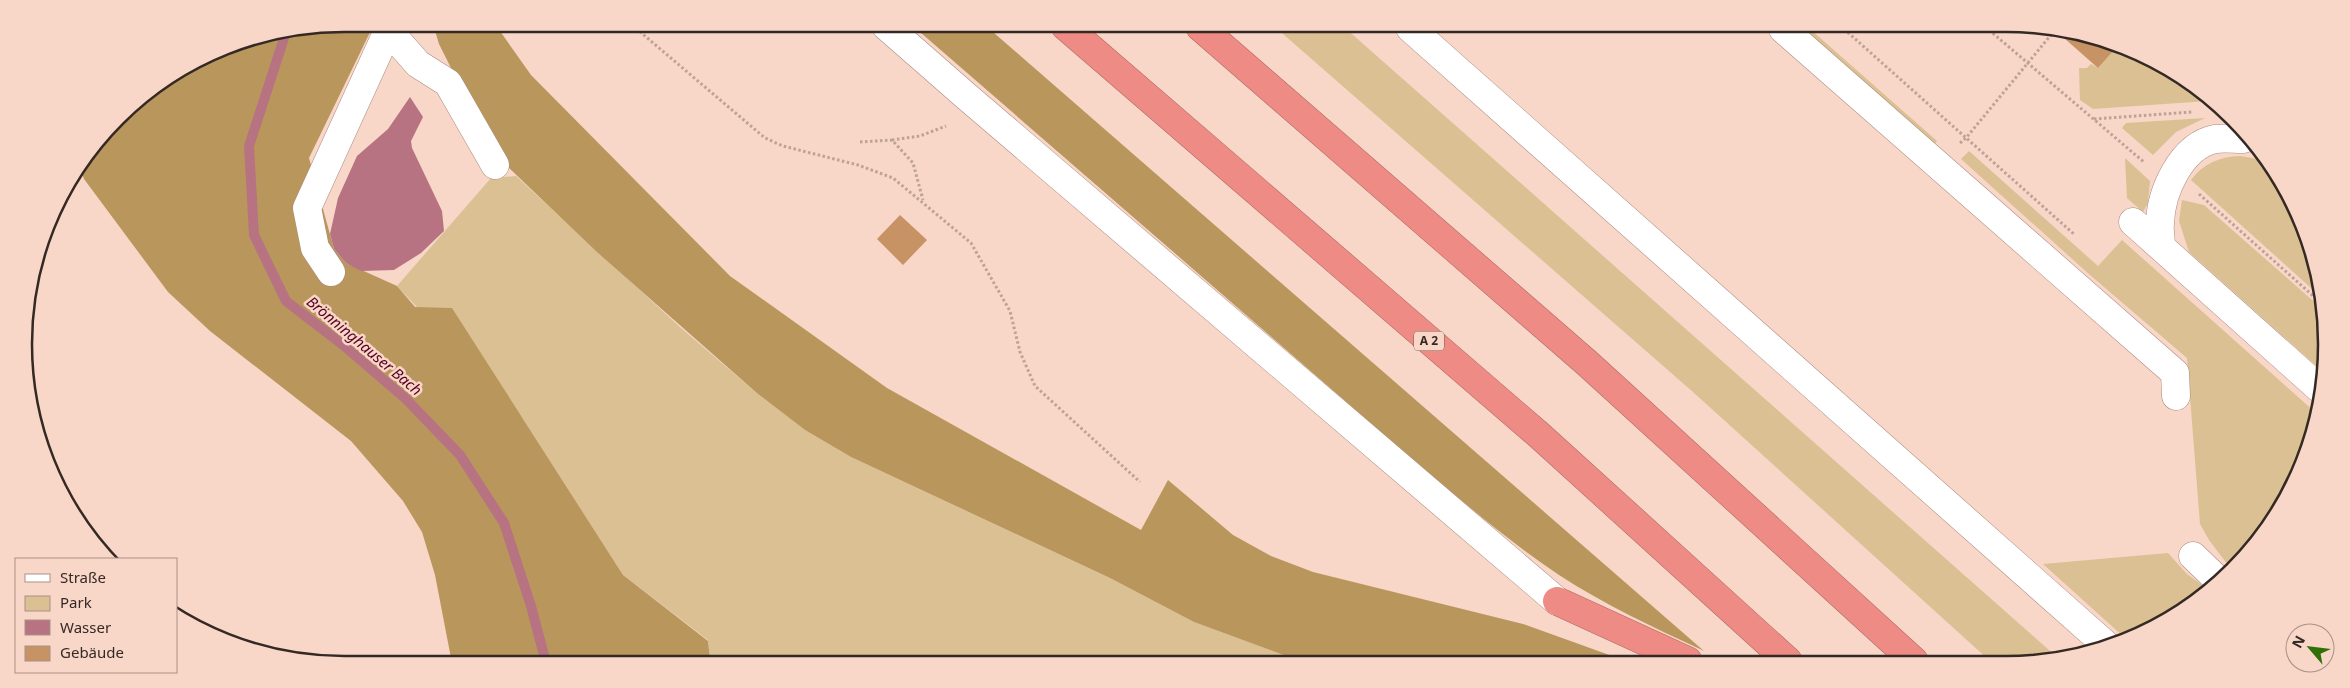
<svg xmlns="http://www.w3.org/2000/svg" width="2350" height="688" font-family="'Noto Sans',sans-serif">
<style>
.green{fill:#dbc093}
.forest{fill:#b9975c}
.water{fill:#b77382}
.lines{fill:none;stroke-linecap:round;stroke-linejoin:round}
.stream{stroke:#b77382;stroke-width:10}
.building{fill:#c79365}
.minor-casing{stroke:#aa8b7e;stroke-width:29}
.highway-casing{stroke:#ad6962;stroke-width:29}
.path{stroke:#bda296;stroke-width:3;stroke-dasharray:2.5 2.5;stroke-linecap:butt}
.minor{stroke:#fff;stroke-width:28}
.highway{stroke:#ee8b84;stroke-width:28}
.labels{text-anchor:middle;stroke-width:5;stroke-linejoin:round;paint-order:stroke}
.shield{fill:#f8d6c8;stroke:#705d55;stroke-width:1}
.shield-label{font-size:12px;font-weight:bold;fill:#352924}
.water-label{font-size:15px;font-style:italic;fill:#560022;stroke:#f8d6c8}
.rim{fill:none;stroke:#352924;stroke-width:2.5}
</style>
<rect width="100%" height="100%" fill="#f8d6c8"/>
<path class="green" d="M1275 27H1344L2058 658 2048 662 1990 661 1693 392Z
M1802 29H1810L1937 141 1934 145Z
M2115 49 2184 78 2207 101 2093 109 2080 100 2079 68H2087L2091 64 2098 68Z
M2205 118 2176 132 2153 155 2122 128 2126 123Z
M1969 151 2098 266 2122 240 2317 414 2283 504 2231 569 2209 540 2200 524 2187 358 2090 275 1961 159Z
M2240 156 2258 159 2272 166 2320 281V296L2191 180C2202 164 2221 156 2240 156Z
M2125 158 2150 181 2148 203 2143 212 2127 198Z
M516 176 681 328 758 394 805 430 851 457 1110 578 1194 622 1297 660 710 659 708 640 623 575 523 419 397 286 491 178Z
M2182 200 2204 205 2320 307V369L2189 252 2179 221Z
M2168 553 2187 574 2209 590 2147 631 2125 638 2043 564Z"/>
<path class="forest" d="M344 24H374L309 158 334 249 346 263 397 286 415 307 452 308 623 575 708 641 710 659 451 658 435 575 422 532 403 501 351 441 210 331 168 292 84 179 81 171 133 103 222 48Z
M433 24H495L531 75 730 276 887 388 1141 530 1168 480 1233 535 1271 556 1313 572 1523 624 1626 661 1297 660 1194 622 1110 578 851 457 805 430 758 394 597 252 506 165 451 68 439 44Z
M913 26H986L1704 651C1655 628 1605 605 1559 575 1515 546 1476 512 1435 479Z"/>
<path class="water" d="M410 97 423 117 411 141 412 148 442 211 444 231 421 253 394 270 361 271 346 263 334 249 330 234 338 198 357 156 388 129Z"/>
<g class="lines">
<path class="stream" d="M285 35 249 146 254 235 286 301 343 345 406 399 460 455 504 523 531 606 545 659"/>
</g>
<path class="building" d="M2055 30H2068L2115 49 2098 68Z
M900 215 927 240 903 265 877 239Z"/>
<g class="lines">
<g class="minor-casing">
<path id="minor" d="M886 26 966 96 1557 601
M1410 28 2105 644
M1783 29 2175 373 2176 396
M388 30 418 64 448 83 495 165
M2133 222 2320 389
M2161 246C2161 239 2159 230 2160 223 2161 192 2181 146 2215 139 2224 138 2234 139 2243 139
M331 272 315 248 307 208 391 24
M2193 556 2220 582"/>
</g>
<g class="highway-casing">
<path id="highway" d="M1065 26 1539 435 1788 661
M1200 27 1587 363 1914 661
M1557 601 1688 661"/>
</g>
<path class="path" d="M632 25 765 138 783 146 858 165 893 178 971 243 1010 311 1020 352 1035 386 1140 482
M1844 29 2075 235
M1989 30 2145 163
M2094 119 2192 112
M892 140 920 136 946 126
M860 142 892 140 913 163 923 200
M1960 143 1966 138 2055 30
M2199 194 2320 302"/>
<use href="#minor" class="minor"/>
<use href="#highway" class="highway"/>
</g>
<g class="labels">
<rect class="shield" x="1414" y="331.5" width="30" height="19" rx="4"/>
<g class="shield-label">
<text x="1429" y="345">A 2</text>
</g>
<g class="water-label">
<text transform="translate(364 346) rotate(40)" y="5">Brönninghauser Bach</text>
</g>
</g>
<path d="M0 0H2350V688H0ZM344 32H2006A312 312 0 0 1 2318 344V344A312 312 0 0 1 2006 656H344A312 312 0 0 1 32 344V344A312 312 0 0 1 344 32Z" fill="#f8d6c8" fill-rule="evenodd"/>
<path class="rim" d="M344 32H2006A312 312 0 0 1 2318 344V344A312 312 0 0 1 2006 656H344A312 312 0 0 1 32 344V344A312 312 0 0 1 344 32Z"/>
<rect x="15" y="558" width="162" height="115" fill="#f8d6c8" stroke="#aa9186"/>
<rect x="25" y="574" width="25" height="8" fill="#ffffff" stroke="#aa9186"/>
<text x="60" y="583" font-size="15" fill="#352924">Straße</text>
<rect x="25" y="596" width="25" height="15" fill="#dbc093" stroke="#aa9186"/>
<text x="60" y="608" font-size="15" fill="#352924">Park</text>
<rect x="25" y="620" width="25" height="15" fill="#b77382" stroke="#aa9186"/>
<text x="60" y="633" font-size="15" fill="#352924">Wasser</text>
<rect x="25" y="646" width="25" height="15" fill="#c79365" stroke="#aa9186"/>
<text x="60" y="658" font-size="15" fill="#352924">Gebäude</text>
<g transform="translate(2310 648) rotate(298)"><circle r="24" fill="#f8d6c8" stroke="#aa9186"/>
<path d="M0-4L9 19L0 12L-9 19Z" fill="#307007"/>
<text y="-8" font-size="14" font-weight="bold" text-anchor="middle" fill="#352924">N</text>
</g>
</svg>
